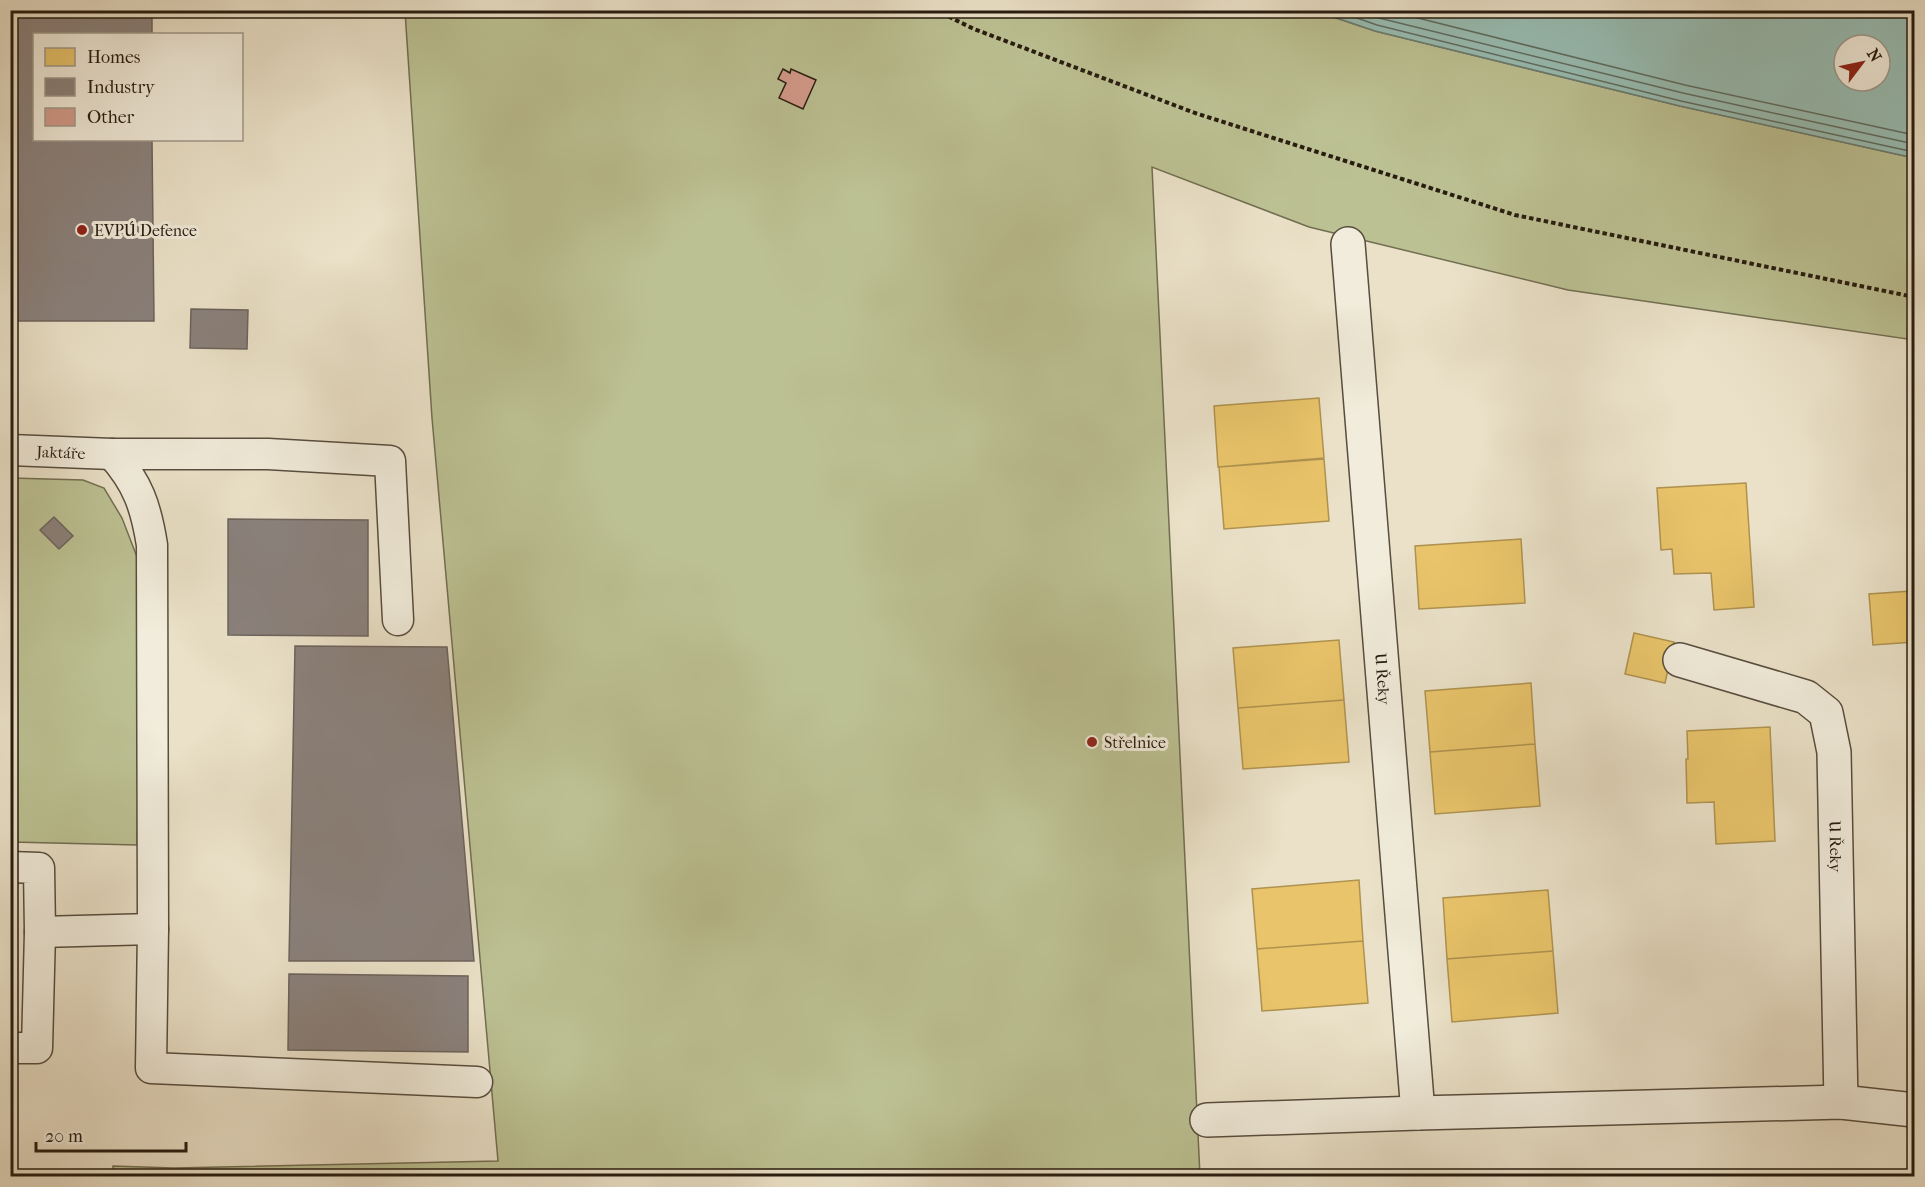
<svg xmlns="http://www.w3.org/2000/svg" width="1925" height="1187" font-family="'IM FELL French Canon',serif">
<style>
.green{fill:#bcc193;stroke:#726e52;stroke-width:1.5}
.water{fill:#98beb4;stroke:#6b7d72;stroke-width:1.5;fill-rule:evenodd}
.homes{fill:#e9c46a;stroke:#af924f;stroke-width:1.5}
.industry{fill:#8a817c;stroke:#6c635c;stroke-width:1.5}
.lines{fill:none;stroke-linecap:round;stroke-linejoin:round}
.shore{stroke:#606d62;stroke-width:1.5}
.building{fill:#d49b8c;stroke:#271c10;stroke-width:1.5}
.lane-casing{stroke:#584d3e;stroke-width:33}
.street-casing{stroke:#584d3e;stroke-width:36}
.path{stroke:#271c10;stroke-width:4;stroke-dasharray:4.5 3;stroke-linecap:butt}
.lane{stroke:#f1ecdb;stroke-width:30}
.street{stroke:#f1ecdb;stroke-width:33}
.poi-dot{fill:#8f2418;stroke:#f1ecdb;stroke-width:2}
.labels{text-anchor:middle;stroke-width:6;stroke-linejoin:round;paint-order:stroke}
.poi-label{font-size:16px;fill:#271c10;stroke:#f1ecdb;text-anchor:start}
.street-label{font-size:16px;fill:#271c10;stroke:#f1ecdb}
</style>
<rect width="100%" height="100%" fill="#eae1c8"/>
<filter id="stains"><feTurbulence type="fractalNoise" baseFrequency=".00333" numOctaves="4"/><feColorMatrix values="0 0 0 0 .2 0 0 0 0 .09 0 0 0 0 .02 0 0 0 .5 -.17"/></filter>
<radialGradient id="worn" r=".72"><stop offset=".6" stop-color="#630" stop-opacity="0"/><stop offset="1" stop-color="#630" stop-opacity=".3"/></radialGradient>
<path class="green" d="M405 11H1315L1375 31 1680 106 1914 158V340L1568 290 1309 227 1152 167 1200 1176H113V1166L174 1168 498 1161 432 418Z
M11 478 83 480 104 488 122 518 137 557 139 744 137 845 11 842Z"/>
<path class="water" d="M1316 11H1914V158L1680 106 1375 31ZM1844 45H1880V81H1844Z"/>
<path class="homes" d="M1319 398 1324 458 1218 467 1214 406Z
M1324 459 1329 521 1224 529 1219 467Z
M1746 483 1754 607 1714 610 1711 573 1674 574 1672 549 1661 550 1657 488Z
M1521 539 1525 603 1419 609 1415 546Z
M1914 568V642L1873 645 1869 594 1911 591 1909 569Z
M1634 633 1674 642 1665 683 1625 674Z
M1339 640 1344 700 1238 708 1233 648Z
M1531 683 1535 744 1430 752 1425 691Z
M1344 700 1349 762 1243 769 1238 708Z
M1770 727 1775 841 1716 844 1714 802 1687 803 1686 759H1688L1687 731Z
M1535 744 1540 806 1435 814 1430 752Z
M1359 880 1363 941 1257 949 1252 889Z
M1548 890 1553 951 1447 959 1443 898Z
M1363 941 1368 1003 1262 1011 1257 949Z
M1553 951 1558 1013 1452 1022 1447 959Z"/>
<path class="industry" d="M10 10H152V34H34V140H152L154 321H10Z
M191 309 248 310 247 349 190 348Z
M54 517 73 536 59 549 40 530Z
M228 519 368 520V636L228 635Z
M295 646 447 647 474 961H289Z
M289 974 468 976V1052L288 1050Z"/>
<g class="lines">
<path class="shore" d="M1334 10 1377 25 1681 101 1914 152
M1357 10 1379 18 1683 93 1914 144
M1386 10 1685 85 1914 135"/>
</g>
<path class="building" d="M783 69 790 73 791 69 816 80 803 109 779 98 786 83 778 79Z"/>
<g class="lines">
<g class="lane-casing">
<g id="lane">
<path id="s1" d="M10 450 112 454H268L390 461 398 620"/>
<path d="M112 454C138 483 146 507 152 545L153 929 151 1068 477 1082"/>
<path d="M10 867 39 868 40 932 37 1048H10"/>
<path d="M40 932 153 929"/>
</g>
</g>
<g class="street-casing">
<g id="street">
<path id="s2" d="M1348 244 1418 1113 1841 1102 1914 1110"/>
<path id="s3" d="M1680 660 1806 697 1826 713 1834 752 1841 1102"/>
<path d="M1207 1120 1418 1113"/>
</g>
</g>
<path class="path" d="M935 10 974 29 1195 113 1515 215 1914 297"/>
<use href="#lane" class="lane"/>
<use href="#street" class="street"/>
</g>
<g class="poi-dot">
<circle cx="82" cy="230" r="6"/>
<circle cx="1092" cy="742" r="6"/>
</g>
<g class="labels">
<g class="poi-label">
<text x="94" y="236">EVPÚ Defence</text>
<text x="1104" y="748">Střelnice</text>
</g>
<g class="street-label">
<text dy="6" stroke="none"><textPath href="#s1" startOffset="51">Jaktáře</textPath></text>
<text dy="6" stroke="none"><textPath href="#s2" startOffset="436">U Řeky</textPath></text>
<text dy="6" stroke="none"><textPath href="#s3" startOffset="291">U Řeky</textPath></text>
</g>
</g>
<rect width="1925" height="1187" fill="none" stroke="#eae1c8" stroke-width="36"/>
<rect x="12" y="12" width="1901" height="1163" fill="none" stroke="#271c10" stroke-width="3"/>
<rect x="18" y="18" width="1889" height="1151" fill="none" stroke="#271c10" stroke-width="1.5"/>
<rect x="33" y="33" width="210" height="108" fill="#f1ecdb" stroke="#a0998a" stroke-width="1.5"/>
<rect x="45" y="48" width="30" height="18" fill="#e9c46a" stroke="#a0998a" stroke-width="1.5"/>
<text x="87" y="63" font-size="18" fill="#271c10">Homes</text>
<rect x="45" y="78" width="30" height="18" fill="#8a817c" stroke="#a0998a" stroke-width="1.5"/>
<text x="87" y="93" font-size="18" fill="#271c10">Industry</text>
<rect x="45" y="108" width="30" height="18" fill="#d49b8c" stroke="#a0998a" stroke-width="1.5"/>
<text x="87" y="123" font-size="18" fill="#271c10">Other</text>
<g transform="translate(1862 63) rotate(58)"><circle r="28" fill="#f1ecdb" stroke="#a0998a" stroke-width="1.5"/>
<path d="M0-4.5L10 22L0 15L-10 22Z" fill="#8f2418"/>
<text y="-9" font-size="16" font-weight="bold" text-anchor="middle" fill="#271c10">N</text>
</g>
<path d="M36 1142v9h150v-9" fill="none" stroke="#271c10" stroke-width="3"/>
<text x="45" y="1142" font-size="18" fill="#271c10" stroke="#f1ecdb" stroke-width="4.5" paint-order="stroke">20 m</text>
<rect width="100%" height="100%" filter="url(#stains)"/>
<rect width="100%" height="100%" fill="url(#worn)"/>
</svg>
